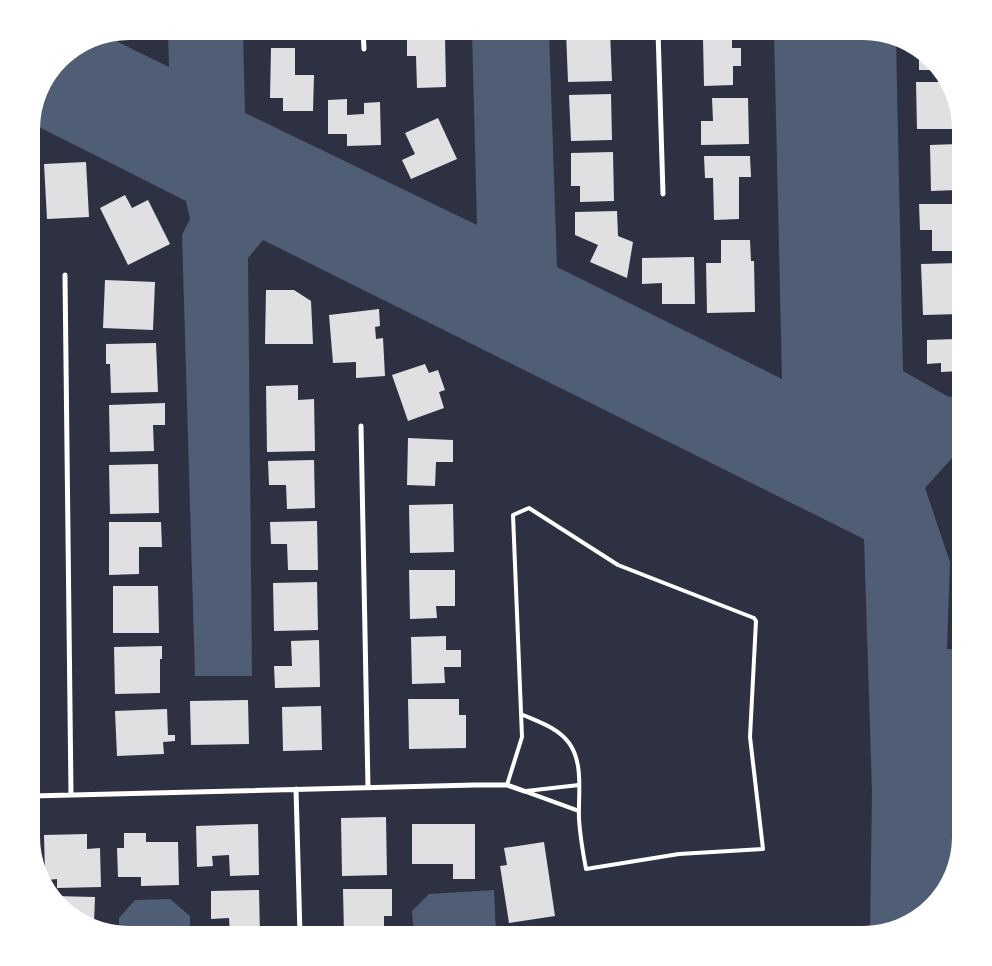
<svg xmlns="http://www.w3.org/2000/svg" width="992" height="966" font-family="Karla,sans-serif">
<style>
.water{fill:#4f5d75}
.building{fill:#e0e0e3}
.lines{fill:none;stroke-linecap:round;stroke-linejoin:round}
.service{stroke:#fff;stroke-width:4}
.minor{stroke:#fff;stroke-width:5}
</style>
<rect width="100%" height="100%" fill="#2d3142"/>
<path class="water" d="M168 31H243L245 113 477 225 472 31H549L557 267 782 379 774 31H869L896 39 903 371 949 397 961 396V448L925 488 950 562 947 649H961V706H952L953 875 928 910 870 932 872 791 864 539 263 240 248 258 252 676H195L182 235 190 219 186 201 31 123 41 85 64 56 110 38 169 67Z
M494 890 496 935H414L412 911 429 894Z
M170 899 190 916V935L119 933V918L135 900Z"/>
<path class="building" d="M610 31 612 81 568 82 566 32Z
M445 38 446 87 417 88 416 56H407V39Z
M703 38H732V48H741V66H733V85L704 86Z
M271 48H295V75H314L313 111H283V98H270Z
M919 51 936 64 938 70H919Z
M916 82H943L959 129H917Z
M611 94 612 140 571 141 569 95Z
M712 98H748L749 144 701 145V121H713Z
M347 99V115L364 114V103L380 102 381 145 347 146V134H328V100Z
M438 118 457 159 411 179 402 160 415 154 405 133Z
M957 144 958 190 931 191 930 145Z
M613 152 614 201 580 202V186H571V153Z
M704 156H750L751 177H739V219L714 220 713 178H705Z
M86 162 89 217 47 219 44 164Z
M125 195 132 208 148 200 170 244 128 265 100 208Z
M919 204H961V251H932V230H920Z
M617 211 618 236 633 242 627 278 590 262 598 245 575 235V212Z
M721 240H750L751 261H754L755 312 707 313 706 263H721Z
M694 257 695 304H662V283L642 284V258Z
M961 263V314L923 315 921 264Z
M105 280 155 282 153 330 103 328Z
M266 290H294L311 301 313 344H265Z
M379 309 380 326 375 327 376 339 383 338 385 376 356 378V362L333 363 329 315Z
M955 327H961V371L941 372V363L927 364V340L955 339Z
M156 343 158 392 111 393 110 364H106V344Z
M425 364 429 373 438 370 445 390 439 392 444 408 408 421 392 375Z
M298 385V400L314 399 315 451 267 452 266 386Z
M165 403V425H153L154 451 110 452 109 405Z
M408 438 453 440V462H436L435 486 407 485Z
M314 460 315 508 287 509 286 485H269L268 461Z
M158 464 159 513 110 514 109 465Z
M453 504 454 552 410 553 409 505Z
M317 521 318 570H288L287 544H271L270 522Z
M109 522H161L162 547H139V574L109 575Z
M409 570H455V606H436L437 618 410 619Z
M317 582 318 630 274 631 273 583Z
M113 586H158L159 633H113Z
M446 636V650H461V667H444L445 683 412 684 411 637Z
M319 640 320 687 275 688 274 666H292L291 641Z
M162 646V659H160V693L115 694 114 647Z
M408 699H459V715H466V748L409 749Z
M248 700 249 744 191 745 190 701Z
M321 706 322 750 283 751 282 707Z
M167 709 168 735H175V741L163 742 164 754 117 756 115 711Z
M386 817 387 875 342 876 341 818Z
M258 824 259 875 230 876 229 855 212 856 213 866 197 867 196 826Z
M412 824H475V879H453V864H412Z
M124 833H146V842H178L179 885 141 886V877H118L117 848H124Z
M87 834V849L100 848 101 887 57 888V879L47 880 45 873 44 835Z
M544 842 555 916 509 923 500 866 507 865 504 848Z
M343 889H392V916H384V935H344Z
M259 890 260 935H230L229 918 211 919V891Z
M54 896 95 897 94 924H87L56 902Z"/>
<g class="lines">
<path class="service" d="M507 785 522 737 513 515 529 508 618 565 754 618 756 621 750 737 763 849 679 854 586 869C583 853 580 836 579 819 578 796 584 763 569 743 558 728 539 722 523 715
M524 791 579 811
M526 791 579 785"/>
<path class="minor" d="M363 31 364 49
M658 31 663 194
M65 275 71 795
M361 426 368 788
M296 789 300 935
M31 796 475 785H507L524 791"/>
</g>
<path d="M0 0H992V966H0ZM129 40H863A89 89 0 0 1 952 129V837A89 89 0 0 1 863 926H129A89 89 0 0 1 40 837V129A89 89 0 0 1 129 40Z" fill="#fff" fill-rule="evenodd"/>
</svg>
